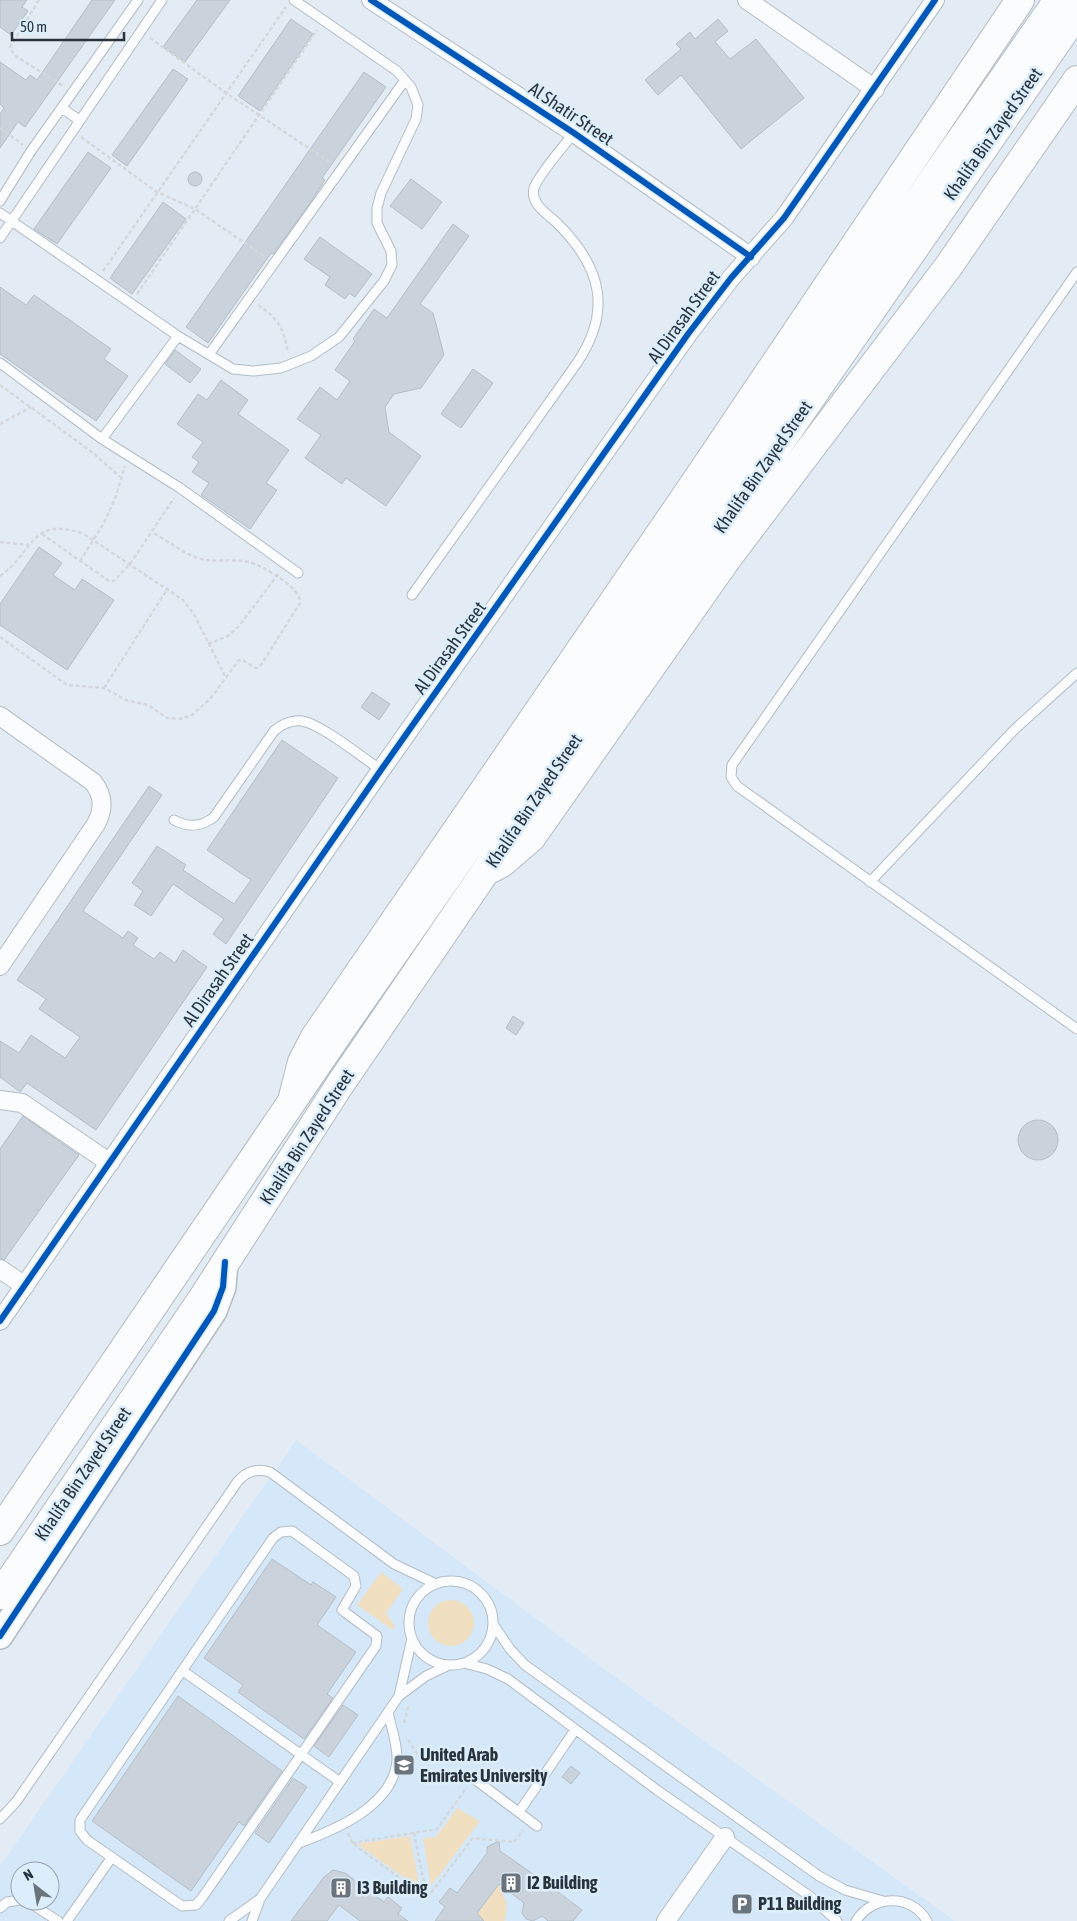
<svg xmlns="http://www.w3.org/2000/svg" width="1077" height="1921" font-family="'Asap Condensed',sans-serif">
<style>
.built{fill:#d5e8f9;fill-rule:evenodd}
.green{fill:#f0dfc1}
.building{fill:#cad3db;stroke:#b5bec7}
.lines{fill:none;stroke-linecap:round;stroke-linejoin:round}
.lane-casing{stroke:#b3bcc5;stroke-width:11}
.street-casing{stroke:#b3bcc5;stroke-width:20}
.secondary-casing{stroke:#b3bcc5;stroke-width:28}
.primary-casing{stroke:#b3bcc5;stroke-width:30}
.highway-casing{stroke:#b3bcc5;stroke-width:30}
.path{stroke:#d5d8da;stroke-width:2.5;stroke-dasharray:4 2.5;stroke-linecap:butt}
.lane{stroke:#fbfcfe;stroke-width:9}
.street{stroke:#fbfcfe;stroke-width:18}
.secondary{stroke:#fbfcfe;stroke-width:25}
.primary{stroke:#fbfcfe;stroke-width:28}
.highway{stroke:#fbfcfe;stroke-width:28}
.cycleway-casing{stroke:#dcedfc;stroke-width:9}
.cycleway{stroke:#0057b8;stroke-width:6}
.labels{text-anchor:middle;stroke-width:5;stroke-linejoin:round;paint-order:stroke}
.street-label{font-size:18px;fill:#28333c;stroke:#dcedfc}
.poi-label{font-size:18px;font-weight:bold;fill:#28333c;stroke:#dcedfc;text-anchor:start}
</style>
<rect width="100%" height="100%" fill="#e3ecf5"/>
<path class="built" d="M296 1440 596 1663 955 1921H0V1866L268 1480 273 1478 277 1473V1468ZM20 1871H50V1901H20Z"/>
<path class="green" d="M381 1572 403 1589 386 1613 395 1626 393 1630 357 1605Z
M428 1623a23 23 0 1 1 46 0a23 23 0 1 1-46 0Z
M457 1808 480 1821 431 1886 423 1838 436 1837Z
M410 1836 420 1889 357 1844Z
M499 1884 507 1904 505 1921H483L477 1914Z"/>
<path class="building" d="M0 0H27L22 7 28 11 11 35 0 27Z
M92 0H115L25 127 18 122 0 148V114L4 108 0 104V62L26 80 30 75 37 80Z
M197 0H230L185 62 163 47Z
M291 19 313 34 260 111 238 96Z
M718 19 728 31 715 42 730 59 756 39 804 98 741 149 681 75 658 95 645 80 681 49 676 44 690 32 695 39Z
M173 69 188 79 127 166 112 155Z
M364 72 386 87 322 178 325 180 308 206 273 254 271 253 208 343 186 327Z
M88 152 111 168 57 244 34 229Z
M188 179a7 7 0 1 1 14 0a7 7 0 1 1-14 0Z
M411 179 442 202 422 229 390 206Z
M163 202 186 219 132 294 110 278Z
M453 224 469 236 420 304 433 313 444 355 421 388 394 394 385 407 389 432 421 456 386 506 346 478 342 484 305 458 321 435 297 419 320 387 337 400 350 381 335 370 355 341 353 339 374 309 387 318Z
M320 237 372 274 355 297 349 293 345 299 325 285 330 277 304 259Z
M0 287 26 305 34 295 111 349 104 359 128 376 96 421 0 354Z
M175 350 201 369 190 383 165 364Z
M473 369 493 383 461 428 441 414Z
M221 380 248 400 238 414 289 450 266 483 277 490 250 529 201 495 209 483 192 472 199 462 192 457 203 442 177 424 198 394 207 400Z
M39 547 62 563 53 575 75 590 82 579 114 600 67 670 0 625V604Z
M372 692 390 704 379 720 361 707Z
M282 740 338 778 226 944 213 934 224 919 173 884 151 916 134 905 143 891 132 883 157 846 186 865 183 870 234 904 251 880 207 850Z
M149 786 162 795 83 911 123 938 128 931 138 938 133 945 154 959 160 952 175 963 183 950 207 967 96 1130 27 1083 20 1092 0 1077V1041L19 1053 31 1035 65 1058 80 1037 39 1009 46 999 17 980Z
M513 1016 524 1023 516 1035 506 1028Z
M23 1116 79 1155 4 1260 0 1258V1149Z
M1018 1140a20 20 0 1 1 40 0a20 20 0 1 1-40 0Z
M272 1559 311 1585 313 1582 336 1597 317 1625 356 1652 327 1694 333 1698 304 1739 238 1692 243 1685 204 1658Z
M178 1696 282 1771 244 1826 239 1822 191 1891 92 1821Z
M343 1705 358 1715 329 1757 314 1746Z
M571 1766 580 1773 571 1784 562 1777Z
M293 1778 307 1787 269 1843 255 1833Z
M499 1841 500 1851 543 1881 548 1875 563 1886 558 1892 582 1910 573 1921H548L542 1916 533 1921 526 1919 522 1913 524 1903 499 1884 477 1913 484 1921H435L445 1907 439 1902 450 1888 457 1893 487 1853V1847Z
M333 1870 345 1873 384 1902 388 1897 402 1908 398 1914 408 1921H360L339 1905 327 1921H291L324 1877Z"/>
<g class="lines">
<g class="lane-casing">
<path id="lane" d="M62 108 79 120
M0 201 31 151 138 0
M0 213 178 336 233 369 253 371 281 368 311 356 339 337 384 281 392 265 391 251 377 223V208L381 193 416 119 418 105 411 87 397 71 294 0
M0 238 162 0
M1077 272 732 765 731 777 737 786 1077 1029
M210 353 405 80
M0 363 102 439 180 488 298 573
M102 439 178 336
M412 595 577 363C612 311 602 268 558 224 548 214 530 205 534 188 537 177 565 144 574 133
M174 820C189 828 201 827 214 817L274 731C282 724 291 720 302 721 321 724 363 758 381 770
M870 882 1014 730 1077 673
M292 1531 354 1576 356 1586 342 1610 377 1636 376 1646 202 1898 196 1905 182 1906 87 1840 80 1831V1820L273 1538 281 1532Z
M409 1623a42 42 0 1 1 84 0a42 42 0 1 1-84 0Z
M493 1624 510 1649 525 1665 819 1876 845 1890 883 1901
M464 1663 487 1669 508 1679 657 1790 811 1897 837 1921
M183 1671 340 1782
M399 1696 412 1638
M473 1778 537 1826
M519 1812 575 1730
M0 1819 16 1802 238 1481C247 1471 257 1468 270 1472L394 1564 436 1584
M299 1843C335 1830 393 1806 397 1761 398 1745 391 1727 388 1712
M27 1901 58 1921
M0 1908 7 1902 20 1900
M67 1921 112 1857
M229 1921 260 1899 399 1696 426 1676 449 1665
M252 1921 259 1902
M856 1921C872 1895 911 1893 927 1921"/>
</g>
<g class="street-casing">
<path id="street" d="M371 0 574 133 751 257
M747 0 875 89
M0 716 93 782C104 796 104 809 96 824L0 966
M0 1100 22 1103 110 1163
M0 1269 25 1286
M0 1321 381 770 688 334 731 278 784 218 935 0
M666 1921 725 1837"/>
</g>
<g class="secondary-casing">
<path id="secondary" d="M0 1636 214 1311 223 1287 225 1262"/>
</g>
<g class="primary-casing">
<path id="primary" d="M485 872 502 863 531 838 729 556 948 267 1077 80
M293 1097 302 1062 315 1037 692 487 1020 0"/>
</g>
<g class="highway-casing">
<path id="highway" d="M0 1531 340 1031 1058 0
M0 1595 200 1302 339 1086 662 613 1077 13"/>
</g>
<path class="path" d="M39 0 10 47 14 55 63 86
M150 38 226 93 331 163
M0 128 23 145
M81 137 157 192 195 209 264 256
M103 271 286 7
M137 294 317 30
M258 305C280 320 283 328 288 353
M0 385 92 452 120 477
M0 424 31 407
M42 534 109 581H114L130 564 174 498
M0 542 29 545
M80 561 104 523 116 496 125 466
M0 576C34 552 31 515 84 534L183 600 195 616 226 678
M0 637 67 685 104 688 126 700 148 705 167 718 180 719 192 715 210 699 239 660C247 660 250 667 257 668L261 665 300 603C301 587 263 566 249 562 232 558 212 564 195 557 180 551 166 540 152 532
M208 644 228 636 239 626 279 573
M104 688 168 588
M404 1723 409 1704
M408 1740 416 1752 428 1759 492 1752 479 1770
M348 1833 352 1843 427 1898 473 1838 514 1842 523 1830
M414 1833 427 1897
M352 1843 437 1829 467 1787"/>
<use href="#lane" class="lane"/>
<use href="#street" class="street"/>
<use href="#secondary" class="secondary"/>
<use href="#primary" class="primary"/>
<use href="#highway" class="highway"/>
<g class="cycleway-casing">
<path id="cycleway" d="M371 0 574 133 751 257
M0 1321 381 770 688 334 731 278 784 218 935 0
M0 1636 214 1311 223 1287 225 1262"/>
</g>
<use href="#cycleway" class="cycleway"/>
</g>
<defs>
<g id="university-square" transform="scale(1.125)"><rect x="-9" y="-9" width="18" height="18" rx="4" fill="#69747d" stroke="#dcedfc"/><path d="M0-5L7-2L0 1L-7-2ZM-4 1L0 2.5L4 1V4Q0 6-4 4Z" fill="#fff"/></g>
<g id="building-square" transform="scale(1.125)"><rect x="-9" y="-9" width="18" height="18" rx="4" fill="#69747d" stroke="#dcedfc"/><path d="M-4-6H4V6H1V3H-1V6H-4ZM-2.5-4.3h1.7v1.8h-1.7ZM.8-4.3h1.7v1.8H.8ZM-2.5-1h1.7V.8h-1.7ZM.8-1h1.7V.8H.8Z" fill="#fff"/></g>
<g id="parking-square" transform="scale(1.125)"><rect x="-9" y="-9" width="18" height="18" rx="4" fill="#69747d" stroke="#dcedfc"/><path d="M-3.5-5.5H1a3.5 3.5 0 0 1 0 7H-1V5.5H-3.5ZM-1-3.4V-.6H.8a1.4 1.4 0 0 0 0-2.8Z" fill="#fff"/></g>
</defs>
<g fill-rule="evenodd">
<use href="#university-square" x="404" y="1765"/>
<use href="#building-square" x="511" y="1883"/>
<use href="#building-square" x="341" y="1888"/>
<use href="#parking-square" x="742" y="1904"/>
</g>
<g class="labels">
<g class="street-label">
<text transform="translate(571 114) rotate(34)" y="6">Al Shatir Street</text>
<text transform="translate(993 134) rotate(-55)" y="6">Khalifa Bin Zayed Street</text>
<text transform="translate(684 317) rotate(-54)" y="6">Al Dirasah Street</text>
<text transform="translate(763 467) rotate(-55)" y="6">Khalifa Bin Zayed Street</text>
<text transform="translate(450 648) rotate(-54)" y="6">Al Dirasah Street</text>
<text transform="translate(534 801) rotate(-56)" y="6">Khalifa Bin Zayed Street</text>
<text transform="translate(218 980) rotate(-55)" y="6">Al Dirasah Street</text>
<text transform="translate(307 1137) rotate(-57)" y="6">Khalifa Bin Zayed Street</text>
<text transform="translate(83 1474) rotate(-56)" y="6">Khalifa Bin Zayed Street</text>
</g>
<g class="poi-label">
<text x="420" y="1761">United Arab<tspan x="420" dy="21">Emirates University</tspan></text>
<text x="527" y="1889">I2 Building</text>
<text x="357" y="1894">I3 Building</text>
<text x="758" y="1910">P11 Building</text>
</g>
</g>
<g transform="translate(35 1886) rotate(329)"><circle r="24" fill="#dcedfc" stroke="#94a3af"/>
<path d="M0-4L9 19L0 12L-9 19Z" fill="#69747d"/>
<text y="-8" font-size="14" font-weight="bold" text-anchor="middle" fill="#28333c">N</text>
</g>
<path d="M12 32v8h112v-8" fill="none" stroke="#28333c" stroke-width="2.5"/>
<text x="20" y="32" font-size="15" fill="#28333c" stroke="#dcedfc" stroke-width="4" paint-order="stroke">50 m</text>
</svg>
